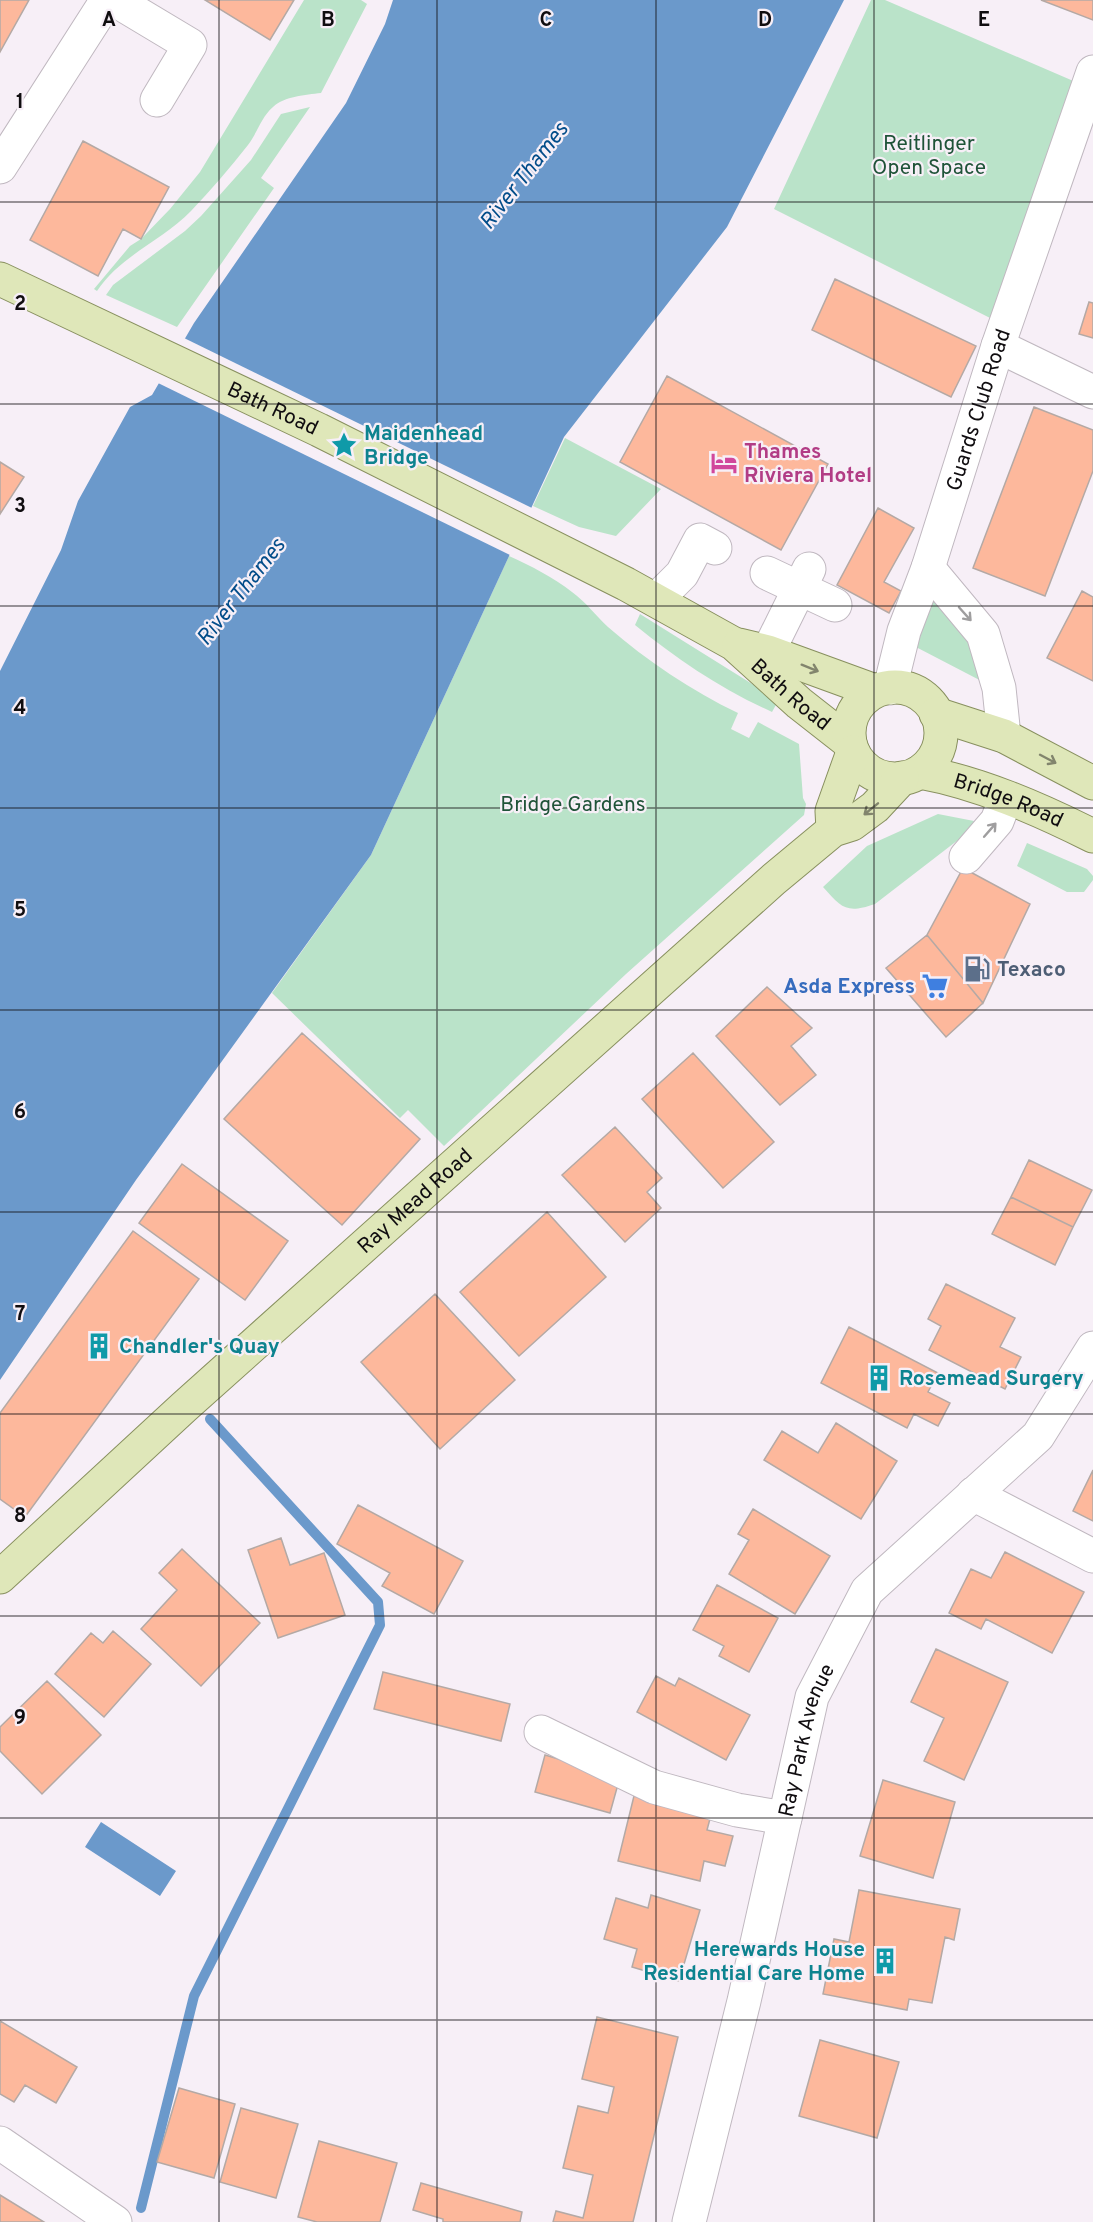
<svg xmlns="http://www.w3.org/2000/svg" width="1093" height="2222" font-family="Overpass,sans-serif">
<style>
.green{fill:#bae3c9}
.water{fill:#6b99cb}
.pier{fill:#f7eff7}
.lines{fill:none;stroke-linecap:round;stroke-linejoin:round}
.stream{stroke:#6b99cb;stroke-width:10}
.building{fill:#fdb89c;stroke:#b4a9a5;stroke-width:1.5}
.minor-casing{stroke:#c0b8c0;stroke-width:35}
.major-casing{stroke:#88905f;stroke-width:35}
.minor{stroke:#fff;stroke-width:33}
.major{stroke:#dfe7b9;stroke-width:33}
.oneway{stroke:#9f9e9f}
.oneway2{stroke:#82856d}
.grid{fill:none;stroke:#100d10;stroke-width:1.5;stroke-opacity:0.55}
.labels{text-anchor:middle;stroke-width:4.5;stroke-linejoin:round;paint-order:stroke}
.park-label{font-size:21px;fill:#1f5338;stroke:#f7eff7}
.street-label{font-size:21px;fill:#100d10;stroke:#f7eff7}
.culture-label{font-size:21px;font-weight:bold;fill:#0d838f;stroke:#f7eff7;text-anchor:start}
.hotel-label{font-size:21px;font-weight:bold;fill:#b23c85;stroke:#f7eff7;text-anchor:start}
.service-label{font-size:21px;font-weight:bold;fill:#4e5e75;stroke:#f7eff7;text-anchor:start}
.shop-label{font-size:21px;font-weight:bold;fill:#366cbe;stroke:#f7eff7;text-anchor:end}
.water-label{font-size:22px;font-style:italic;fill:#034d8a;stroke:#f7eff7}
.grid-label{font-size:20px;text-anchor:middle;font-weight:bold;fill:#100d10;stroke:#f7eff7;stroke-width:4.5;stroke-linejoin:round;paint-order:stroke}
</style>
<rect width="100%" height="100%" fill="#f7eff7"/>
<path class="green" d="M304 0H361L367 4 321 93C305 95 285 96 273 107 262 116 257 133 248 145 230 168 211 190 191 211 162 241 121 255 97 291L94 289 130 246 141 239 170 209 200 172Z
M871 0H885L1078 83 998 322 774 209Z
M310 107 261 178 274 188 177 327 106 295 113 285 185 231 201 216 251 160 281 114Z
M565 438 661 489 616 536 579 527 533 506Z
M509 556C531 566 553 577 572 592 586 602 596 616 608 627 647 661 692 691 738 713L731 729 749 738 758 722 799 744 803 798 806 804 804 815 626 974 444 1146 408 1110 400 1118 272 993 371 855Z
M934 598 959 620 991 686 914 646V635Z
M640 614 757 687 777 703 772 712C721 689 678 660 635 625Z
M938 814 974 821 971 830 875 904C846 914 842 908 823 887L867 846Z
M1027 843 1087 869 1093 876V880L1084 892H1067L1017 866Z"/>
<path class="water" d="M393 0H844L727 227 564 437 371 855 136 1180 0 1380V671L61 550 78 501 130 407 152 395 194 323 346 103 385 24Z
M101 1822 176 1871 160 1896 85 1847Z"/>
<path class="pier" d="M182 337 534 509 512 556 156 382Z"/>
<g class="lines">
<path class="stream" d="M141 2208 194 1996 380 1625 378 1602 210 1419"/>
</g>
<path class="building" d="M0 0H29L0 52Z
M205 0H294L270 40Z
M1041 0H1093V20Z
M83 141 169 187 141 239 123 229 98 276 30 240Z
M835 279 976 346 951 397 812 330Z
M1089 302 1093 303V338L1079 334Z
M667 376 828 464 781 550 620 462Z
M1034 407 1093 430V471L1045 596 973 568Z
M0 462 24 477 0 514Z
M878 508 914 528 884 582 901 591 889 613 837 585Z
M1082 591 1093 597V681L1047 658Z
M963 868 1030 904 983 1003 927 935Z
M927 935 983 1003 946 1037 886 968Z
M767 987 812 1028 791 1046 816 1075 780 1105 716 1036Z
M302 1033 420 1139 342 1225 224 1119Z
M693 1053 774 1142 723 1188 642 1099Z
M615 1127 662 1178 647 1192 661 1208 625 1242 562 1175Z
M1029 1160 1092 1190 1073 1227 1011 1197Z
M182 1164 288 1241 245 1300 139 1223Z
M1011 1197 1073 1227 1055 1265 992 1234Z
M547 1212 606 1277 519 1356 460 1292Z
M133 1231 199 1279 25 1517 0 1499V1413Z
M946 1284 1015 1318 1000 1347 1021 1357 1005 1389 929 1350 941 1326 928 1319Z
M435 1294 515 1380 440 1449 361 1362Z
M849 1327 938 1373 928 1392 950 1403 938 1426 914 1414 907 1428 821 1383Z
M836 1423 897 1461 861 1519 764 1460 782 1431 818 1453Z
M1093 1470V1521L1073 1511Z
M358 1505 463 1561 434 1614 382 1586 390 1573 337 1544Z
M753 1509 830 1556 795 1614 729 1574 749 1540 738 1534Z
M281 1538 290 1565 324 1553 345 1615 278 1638 248 1550Z
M182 1549 260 1623 201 1686 141 1629 177 1590 159 1573Z
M1005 1552 1084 1592 1052 1653 986 1619 981 1629 949 1613 971 1569 991 1578Z
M717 1585 778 1618 749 1672 719 1656 724 1646 693 1630Z
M113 1631 151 1664 104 1717 55 1674 91 1633 103 1643Z
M936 1649 1008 1682 964 1780 924 1761 944 1718 911 1702Z
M383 1672 510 1704 501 1741 374 1709Z
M656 1676 675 1686 679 1678 750 1715 726 1760 637 1712Z
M47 1681 101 1735 42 1794 0 1751V1727Z
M545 1755 620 1777 610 1813 535 1792Z
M883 1780 955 1802 933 1878 860 1856Z
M634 1796 711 1815 707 1830 733 1836 725 1866 704 1861 700 1881 618 1861Z
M859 1890 960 1909 954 1940 945 1937 932 2003 909 1999 907 2010 823 1994 834 1939 849 1942Z
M651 1895 700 1910 679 1981 632 1967 637 1949 604 1939 616 1898 648 1908Z
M597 2017 678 2037 633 2222H553L556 2211 583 2218 593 2175 563 2168 578 2106 608 2113 614 2087 582 2079Z
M0 2021 77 2067 56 2103 25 2085 14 2102 0 2094Z
M820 2040 899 2062 877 2138 799 2116Z
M179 2088 235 2104 214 2178 157 2162Z
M241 2108 298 2124 276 2198 220 2182Z
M319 2141 397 2163 380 2222H317L298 2217Z
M421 2183 522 2212 520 2222H443V2219L413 2210Z
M0 2195 44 2222H0Z"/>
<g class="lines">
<g class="minor-casing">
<g id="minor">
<path d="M115 0 190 45 157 100"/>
<path d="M0 167 107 0"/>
<path d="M998 346 1093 392"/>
<path d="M928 568 983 634 999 688 1004 736"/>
<path d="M767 573 835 605"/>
<path d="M656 600 682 574 700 540 715 548"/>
<path d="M768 652 809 569"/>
<path id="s1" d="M890 688 904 631 928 568 998 346 1093 72"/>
<path d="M966 857 997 821 1006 798"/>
<path d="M973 1494 1093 1556"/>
<path d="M541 1732 654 1787 737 1810 785 1818"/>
<path d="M0 2143 115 2222"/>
<path id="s2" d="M689 2222 744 2001 812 1697 867 1591 1038 1436 1093 1348"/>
</g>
</g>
<g class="major-casing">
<g id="major">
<path id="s3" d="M0 279 319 430 626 584 734 644 799 703 850 743"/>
<path d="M739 645 768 652 875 691"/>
<circle cx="895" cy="733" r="46"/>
<path d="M936 714 1004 736 1093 783"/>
<path id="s4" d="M920 772C980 783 1039 809 1093 836"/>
<path d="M833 830 832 811 853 752"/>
<path id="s5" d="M0 1577 184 1407 774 879 833 830 852 824 875 807 902 778"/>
</g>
</g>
<use href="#minor" class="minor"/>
<use href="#major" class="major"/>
</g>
<defs><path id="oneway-shaft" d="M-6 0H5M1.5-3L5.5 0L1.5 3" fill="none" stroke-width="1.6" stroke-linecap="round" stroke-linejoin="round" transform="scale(1.5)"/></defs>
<g class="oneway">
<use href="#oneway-shaft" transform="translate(965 614) rotate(48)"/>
<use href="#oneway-shaft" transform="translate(990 830) rotate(-49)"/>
</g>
<g class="oneway2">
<use href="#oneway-shaft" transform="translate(810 668) rotate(22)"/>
<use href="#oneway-shaft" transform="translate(1048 759) rotate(28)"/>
<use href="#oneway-shaft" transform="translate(871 809) rotate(141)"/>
</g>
<path class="grid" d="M219 0V2222M437 0V2222M656 0V2222M874 0V2222M0 202H1093M0 404H1093M0 606H1093M0 808H1093M0 1010H1093M0 1212H1093M0 1414H1093M0 1616H1093M0 1818H1093M0 2020H1093"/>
<defs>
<g id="sight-bare" transform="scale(2.07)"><path d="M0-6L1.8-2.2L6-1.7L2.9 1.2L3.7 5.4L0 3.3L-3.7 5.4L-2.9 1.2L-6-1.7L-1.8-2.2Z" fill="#0f9aa8" stroke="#f7eff7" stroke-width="2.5" paint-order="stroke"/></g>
<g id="hotel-bare" transform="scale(2.07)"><path d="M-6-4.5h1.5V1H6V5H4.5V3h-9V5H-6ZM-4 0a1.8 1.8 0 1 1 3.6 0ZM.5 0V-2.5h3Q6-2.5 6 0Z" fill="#d1479c" stroke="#f7eff7" stroke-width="2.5" paint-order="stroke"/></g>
<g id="fuel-bare" transform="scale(2.07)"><path d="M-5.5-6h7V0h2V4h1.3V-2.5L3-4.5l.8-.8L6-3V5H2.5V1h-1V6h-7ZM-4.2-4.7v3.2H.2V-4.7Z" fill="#5c6f8a" stroke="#f7eff7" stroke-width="2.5" paint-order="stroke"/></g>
<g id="supermarket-bare" transform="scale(2.07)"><path d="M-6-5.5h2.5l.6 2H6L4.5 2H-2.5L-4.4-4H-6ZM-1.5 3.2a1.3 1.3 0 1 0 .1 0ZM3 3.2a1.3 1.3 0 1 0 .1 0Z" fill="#3f7fe0" stroke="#f7eff7" stroke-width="2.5" paint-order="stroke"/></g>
<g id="building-bare" transform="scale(2.07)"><path d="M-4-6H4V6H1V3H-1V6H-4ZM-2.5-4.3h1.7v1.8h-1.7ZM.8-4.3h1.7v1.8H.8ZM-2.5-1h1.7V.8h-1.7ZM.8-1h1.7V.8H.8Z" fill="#0f9aa8" stroke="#f7eff7" stroke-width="2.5" paint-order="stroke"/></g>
</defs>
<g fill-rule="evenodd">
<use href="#sight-bare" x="344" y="445"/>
<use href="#hotel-bare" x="724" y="463"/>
<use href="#fuel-bare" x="977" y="969"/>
<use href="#supermarket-bare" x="935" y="986"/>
<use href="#building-bare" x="99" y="1346"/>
<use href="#building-bare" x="879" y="1378"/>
<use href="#building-bare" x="885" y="1961"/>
</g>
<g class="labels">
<g class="park-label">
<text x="929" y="150">Reitlinger<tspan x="929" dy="24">Open Space</tspan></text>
<text x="573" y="811">Bridge Gardens</text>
</g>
<g class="street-label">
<text dy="7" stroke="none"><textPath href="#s3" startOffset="302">Bath Road</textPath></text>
<text dy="7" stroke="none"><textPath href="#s1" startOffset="292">Guards Club Road</textPath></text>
<text dy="7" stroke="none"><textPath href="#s3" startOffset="896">Bath Road</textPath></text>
<text dy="7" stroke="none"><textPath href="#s4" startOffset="93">Bridge Road</textPath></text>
<text dy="7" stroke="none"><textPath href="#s5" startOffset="560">Ray Mead Road</textPath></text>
<text dy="7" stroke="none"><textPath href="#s2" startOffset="496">Ray Park Avenue</textPath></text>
</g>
<g class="culture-label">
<text x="364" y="440">Maidenhead<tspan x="364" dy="24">Bridge</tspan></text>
<text x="119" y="1353">Chandler's Quay</text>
<text x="899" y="1385">Rosemead Surgery</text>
<text x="865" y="1956" text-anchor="end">Herewards House<tspan x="865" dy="24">Residential Care Home</tspan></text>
</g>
<g class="hotel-label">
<text x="744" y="458">Thames<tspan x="744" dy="24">Riviera Hotel</tspan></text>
</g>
<g class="service-label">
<text x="997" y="976">Texaco</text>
</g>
<g class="shop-label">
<text x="915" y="993">Asda Express</text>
</g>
<g class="water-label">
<text transform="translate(523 175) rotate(-52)" y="8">River Thames</text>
<text transform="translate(240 591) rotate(-52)" y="8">River Thames</text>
</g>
</g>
<g class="grid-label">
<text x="109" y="26">A</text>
<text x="328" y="26">B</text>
<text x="546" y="26">C</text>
<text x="765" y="26">D</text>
<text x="984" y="26">E</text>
<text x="20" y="108">1</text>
<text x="20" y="310">2</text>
<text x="20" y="512">3</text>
<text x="20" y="714">4</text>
<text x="20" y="916">5</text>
<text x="20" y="1118">6</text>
<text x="20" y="1320">7</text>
<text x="20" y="1522">8</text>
<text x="20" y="1724">9</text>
</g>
</svg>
